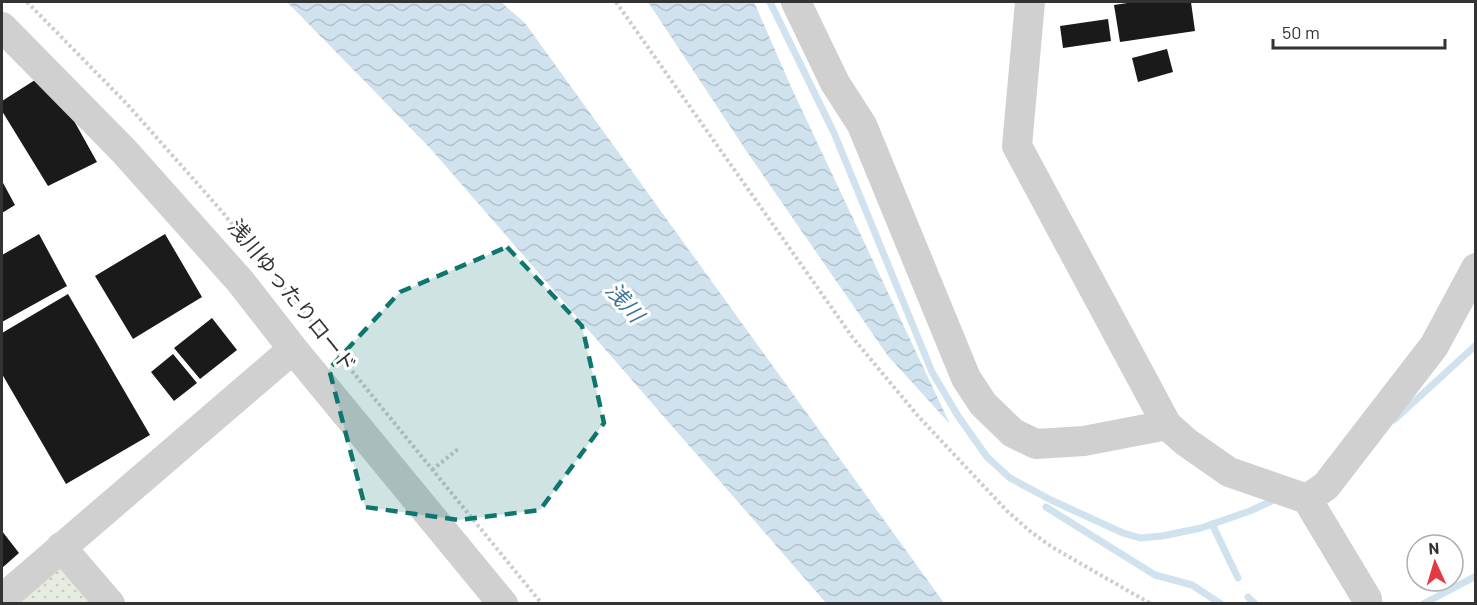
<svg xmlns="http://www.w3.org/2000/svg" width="1477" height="605" font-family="Barlow,'Noto Sans JP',sans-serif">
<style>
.park{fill:url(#park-dots)}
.water{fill:url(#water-waves)}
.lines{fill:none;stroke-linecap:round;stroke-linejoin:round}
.stream{stroke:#cfe2ee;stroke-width:7}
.building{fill:#1a1a1a}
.path{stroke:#cdcdcd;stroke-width:4;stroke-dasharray:3 3;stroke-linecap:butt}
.minor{stroke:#d0d0d0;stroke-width:30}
.marked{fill:#0f766e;fill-opacity:0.2;stroke:#0f766e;stroke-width:4.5;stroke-dasharray:12 8;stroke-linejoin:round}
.labels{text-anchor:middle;stroke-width:6;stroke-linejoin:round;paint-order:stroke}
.street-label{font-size:21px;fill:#333;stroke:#fff}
.water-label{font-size:22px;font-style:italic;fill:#3f7597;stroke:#fff}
</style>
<defs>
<pattern id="park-dots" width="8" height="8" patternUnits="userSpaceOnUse" patternTransform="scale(1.5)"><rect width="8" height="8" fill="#e6ecdf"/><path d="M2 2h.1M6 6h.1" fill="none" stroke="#c6cbc0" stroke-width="1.8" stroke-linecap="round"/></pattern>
<pattern id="water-waves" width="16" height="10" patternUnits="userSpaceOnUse" patternTransform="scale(1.5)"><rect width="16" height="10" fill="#cfe2ee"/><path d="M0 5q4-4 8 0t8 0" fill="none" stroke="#b2c2cd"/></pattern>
</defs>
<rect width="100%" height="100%" fill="#fff"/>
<path class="park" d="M61 547 110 603 2 604Z"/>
<path class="water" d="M287 2H501L525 23 944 603H826L429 147Z
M648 2H754L792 89 950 424 888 356 747 152Z"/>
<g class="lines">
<path class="stream" d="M770 2 834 133 932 372 958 416 987 457 1010 478 1051 500 1123 533 1140 538 1162 536 1201 528 1250 511 1276 499
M1394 420 1476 345
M1046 507 1155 575 1192 585 1221 604
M1212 524 1238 578
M1248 597 1255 604
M1423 604 1476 576"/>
</g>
<path class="building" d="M1134 2H1191L1195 31 1120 42 1114 5Z
M1108 19 1111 41 1063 48 1060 26Z
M1167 49 1173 72 1138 82 1132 58Z
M35 80 68 110 97 162 48 186 2 111V101Z
M2 181 15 205 2 213Z
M39 234 67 286 2 322V255Z
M165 234 202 297 133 339 95 276Z
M68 294 150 435 66 484 2 374V333Z
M212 318 237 350 200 379 174 348Z
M173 354 197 383 174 401 151 372Z
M2 531 19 553 2 568Z"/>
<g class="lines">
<path class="path" d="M27 2 126 103 219 208 542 604
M616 2 853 338 918 416 1007 511 1031 532 1052 547 1151 604
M432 470 458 449"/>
<path class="minor" d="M796 2 835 83 862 125 966 378 983 404 1013 433 1036 444 1084 441 1167 425
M1030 2 1017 146 1167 425 1186 442 1229 472 1307 499 1367 599V604
M2 27 124 151 240 281 293 349 503 604
M1307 499 1326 486 1434 346 1476 268
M61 547 110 604
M2 599 293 349"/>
</g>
<path class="marked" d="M507 247 582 326 604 423 540 510 459 520 365 507 329 369 400 292Z"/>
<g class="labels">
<g class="street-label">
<text transform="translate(292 296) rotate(51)" y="7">浅川ゆったりロード</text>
</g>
<g class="water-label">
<text transform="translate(625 302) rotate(49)" y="8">浅川</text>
</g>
</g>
<rect width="1477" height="605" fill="none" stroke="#333333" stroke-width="6"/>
<g transform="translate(1435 563) rotate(356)"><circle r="28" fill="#ffffff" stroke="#adadad" stroke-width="1.5"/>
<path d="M0-4.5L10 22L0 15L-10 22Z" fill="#e63946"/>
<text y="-9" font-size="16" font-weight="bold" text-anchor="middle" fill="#333333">N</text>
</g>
<path d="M1273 39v9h172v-9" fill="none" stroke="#333333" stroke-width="3"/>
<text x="1282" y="39" font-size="18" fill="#333333" stroke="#ffffff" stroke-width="4.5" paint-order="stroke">50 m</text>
</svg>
